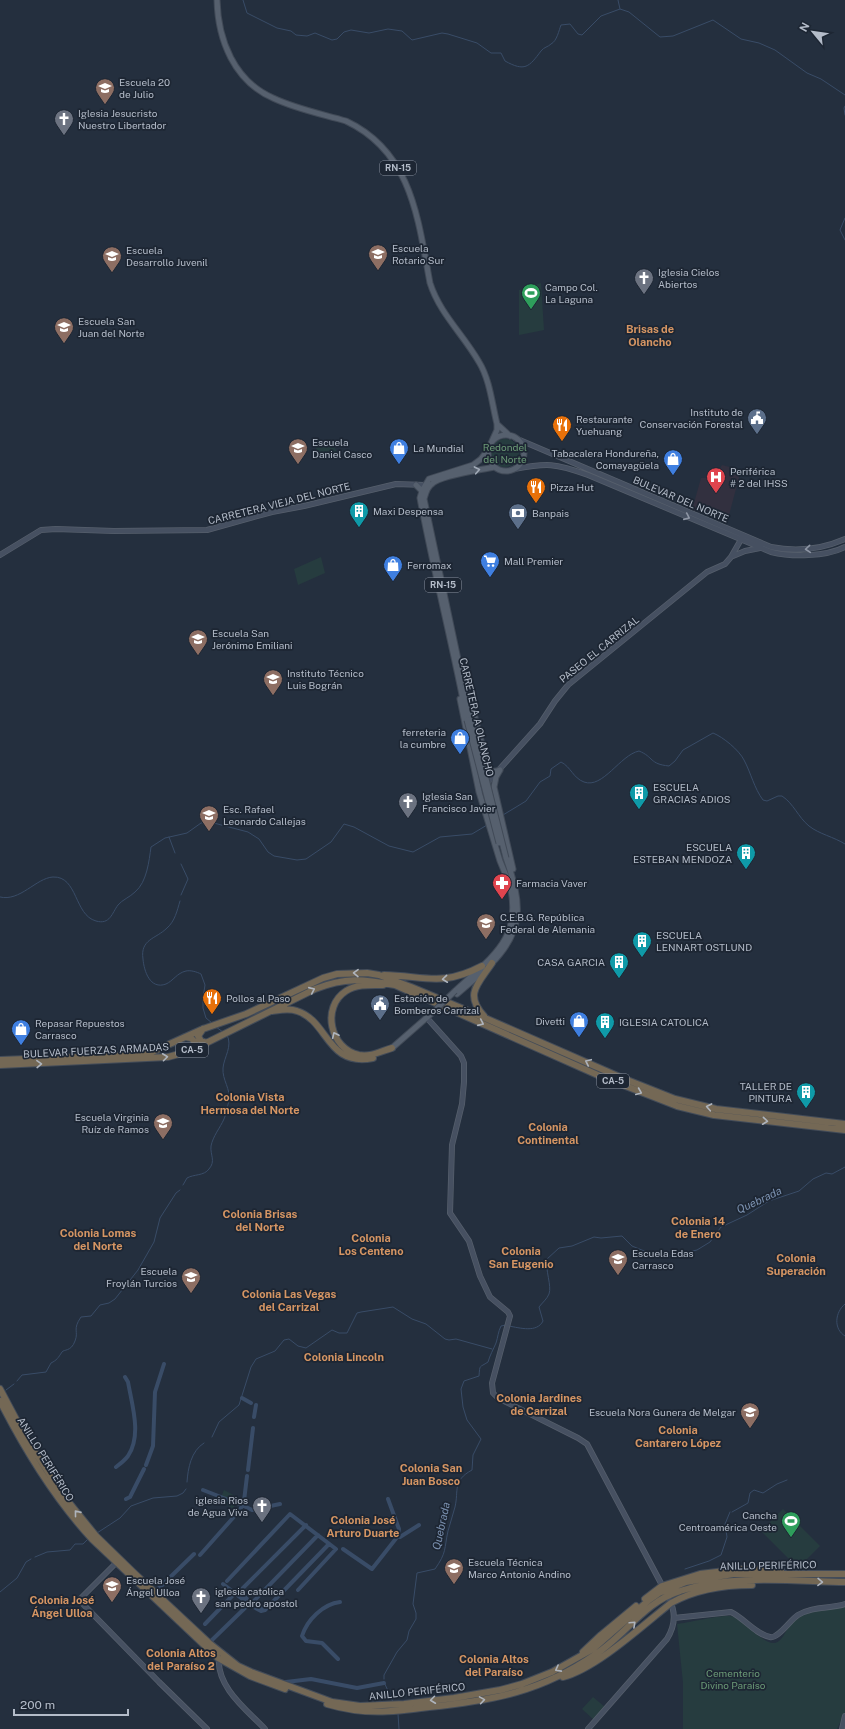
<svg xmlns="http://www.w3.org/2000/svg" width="845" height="1729" font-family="'Public Sans',sans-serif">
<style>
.medical{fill:#32303f}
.green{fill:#263c3f}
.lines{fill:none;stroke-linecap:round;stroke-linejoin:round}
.stream{stroke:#394c67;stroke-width:1}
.canal{stroke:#394c67;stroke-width:4}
.secondary-casing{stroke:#565f6c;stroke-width:6}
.primary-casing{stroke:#414a57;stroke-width:7}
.highway-casing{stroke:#434c59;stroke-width:8}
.secondary{stroke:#465061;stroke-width:4.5}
.primary{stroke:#56606e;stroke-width:5}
.highway{stroke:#746855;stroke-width:6}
.primary-bridge-casing{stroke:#414a57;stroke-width:7;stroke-linecap:butt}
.primary-bridge{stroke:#56606e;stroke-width:5}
.oneway{stroke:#a1aab7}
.oneway2{stroke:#8e96a5}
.oneway3{stroke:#aeb4bd}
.labels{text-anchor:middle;stroke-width:3.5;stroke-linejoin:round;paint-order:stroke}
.shield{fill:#1d2633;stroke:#878f9c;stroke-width:1}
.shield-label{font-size:9px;font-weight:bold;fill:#b4bcc9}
.poi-label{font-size:10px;fill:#b4bcc9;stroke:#1d2633;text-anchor:start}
.park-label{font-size:10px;fill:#6b9a76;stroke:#1d2633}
.street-label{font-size:10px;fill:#b4bcc9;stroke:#1d2633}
.neighbourhood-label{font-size:11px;font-weight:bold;fill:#d59563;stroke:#1d2633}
.water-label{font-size:11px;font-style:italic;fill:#7c92b1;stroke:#1d2633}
</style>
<rect width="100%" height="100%" fill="#242f3e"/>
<path class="medical" d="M722 465 741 470 728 519 692 510 701 478 715 477Z"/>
<path class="green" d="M541 283 544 330 519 335V290Z
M491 453a14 14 0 1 1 28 0a14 14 0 1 1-28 0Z
M330 439 337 452 322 460 315 446Z
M321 557 325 573 298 585 294 569Z
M224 1490 239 1498 233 1509 220 1500Z
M783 1509 820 1546 798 1568 761 1531Z
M845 1606V1712L837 1729H683V1683L677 1624C689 1623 726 1613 734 1617 745 1622 764 1645 775 1643 784 1641 786 1627 793 1622 810 1608 825 1612 845 1606Z
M593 1697 605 1707 594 1720 582 1709Z"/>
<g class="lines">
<path class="stream" d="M243 0 247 13 277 28 291 31 296 35 307 36 315 33 332 40 337 39 344 32 351 30 369 33 388 29 402 31 412 40 442 33 448 34 477 43 491 53H501L505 61C525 72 529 67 541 51 544 47 548 47 551 44 557 41 559 30 561 25L570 24 578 34 582 35 601 16 620 9 629 12 660 37 673 36 713 20 741 39 759 43 775 50 807 73 821 79 845 95
M618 0 620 9
M845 106 844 108 845 115
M845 218 840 230 845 240
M503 815 526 801 540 782 550 776 551 769 561 762C571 767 573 778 584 782 603 789 620 755 639 751 654 757 649 764 669 766L675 761 683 750 713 733C723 737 739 750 744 760 751 773 754 788 763 800L767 801 778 796H782C794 804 798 817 809 826 819 834 834 837 845 844
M169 837 175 853
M181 864 188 879 181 895
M0 897C20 902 36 878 53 877 78 876 74 915 96 921 110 925 112 913 118 905 122 900 130 897 135 892 147 882 149 861 151 847L165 838 187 833 201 823 210 822 248 832 259 839 268 852 274 856 297 860 306 859 331 842 344 824 354 827 389 846 413 852 440 837 472 834 487 825
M180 901C177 911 175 921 167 928 156 939 140 939 143 959 144 971 150 990 166 984 173 981 177 973 186 971 191 970 197 972 201 974L205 985 203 998V1008L206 1018 212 1023
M216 1027 223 1032
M183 1185 187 1178C194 1174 204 1176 209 1169 216 1161 210 1155 211 1146 213 1136 220 1128 224 1119 227 1113 227 1106 229 1101 231 1089 222 1080 223 1068 224 1057 233 1046 227 1035
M845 1304C835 1312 833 1329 845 1336
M509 1326C520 1328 537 1333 543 1321L539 1307C542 1303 547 1299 549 1294 552 1286 545 1270 547 1259L559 1248 572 1246 594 1237 601 1238 622 1236 632 1246 654 1255 671 1256 697 1250 710 1242 721 1227 747 1215 769 1201 799 1191 813 1179 826 1173 832 1174 845 1167
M17 1381 22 1375 46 1372 51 1363C57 1360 58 1358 62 1352 64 1349 71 1352 75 1341 79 1331 72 1330 81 1317L91 1316 100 1305 109 1303 115 1299 138 1270 154 1242 160 1218 176 1193 180 1190
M6 1390 14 1384
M212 1437 219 1422 239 1405 251 1367 256 1359 275 1351 284 1340 289 1339 298 1346 306 1348 332 1330 339 1333H347L357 1313 361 1312 393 1307 412 1319 426 1324 445 1339 449 1340 456 1339 492 1349
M187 1482C188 1468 191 1451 204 1443
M732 1512 748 1503 750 1493 754 1490 763 1493 777 1484 787 1480
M97 1533 120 1518 131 1506 153 1498 177 1496 183 1493 186 1489
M35 1557 47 1552 70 1550 75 1544H83L88 1539
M685 1569 709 1561 721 1555 727 1537 725 1524 730 1512
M0 1592 17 1578 26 1562 31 1559
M384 1679V1675L397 1652 407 1640 409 1631 416 1619V1613L413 1604 417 1573 435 1569C447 1552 444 1549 448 1531 450 1523 453 1515 455 1507 459 1490 452 1481 472 1470L473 1455 481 1439 467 1420 463 1407 461 1389 464 1381 479 1376C480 1364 479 1368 488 1362 490 1355 493 1350 496 1343 498 1337 498 1332 501 1326L506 1325
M384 1682 393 1702
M398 1714 399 1729"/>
<path class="canal" d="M242 1398 251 1403
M254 1417 256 1405
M146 1465 153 1446 155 1392 164 1364
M116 1467C120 1464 125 1460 128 1456 142 1435 132 1405 128 1382L125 1377
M248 1470 253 1428
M203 1490 239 1504
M126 1499 130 1497 144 1469
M388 1499 399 1529 398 1536
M242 1505 252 1510 280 1504
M318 1535 252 1603 265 1610 329 1544
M343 1549 372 1569 398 1536 400 1537 419 1525
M200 1555 240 1510 244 1501 247 1476
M227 1581 290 1514 336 1549 298 1590
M223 1584 250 1605 261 1611 265 1610
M158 1589 194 1554
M247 1599 239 1592 306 1525
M205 1624 235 1593
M212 1640 248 1605
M338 1659 322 1643 306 1641 302 1636C307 1620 323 1604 340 1602
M286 1682 311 1679 357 1688 384 1683"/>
<g class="secondary-casing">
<path id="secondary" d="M515 438 771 547C796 552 822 549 845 539
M514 469C547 463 555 463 588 475L771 552C791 557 826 557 845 547
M0 555 41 530 56 529 114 531 207 530 272 512 304 506 396 484 425 485
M733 556 745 551 760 548
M479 792 540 724 555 701 568 685 707 572 725 564 731 557 743 536
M427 1018 461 1056 464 1063V1082L462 1104 452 1145 450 1213 469 1241 480 1276 490 1297 508 1312 510 1316 492 1383 493 1393 498 1398 578 1438 587 1444 663 1587
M116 1563 79 1600 159 1682 207 1729
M674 1618 731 1612C744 1618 755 1634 770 1637 778 1639 790 1620 798 1615 813 1606 829 1609 845 1604
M219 1657C216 1687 247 1710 265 1729
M588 1729 667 1639C675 1626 676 1612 669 1599
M842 1729 845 1716"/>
</g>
<g class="primary-casing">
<path id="primary" d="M217 0C218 40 234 81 273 98 296 109 322 114 346 121 412 152 418 219 430 283 440 314 463 334 479 362 490 380 492 404 497 424V430L492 441
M497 424 510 436
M488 453a18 18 0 1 1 36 0a18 18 0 1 1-36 0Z
M416 485 422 491
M460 699 479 792 500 861 509 883
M470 699 488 767C492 772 494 772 500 770
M471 719 465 684 459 664 424 499C426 492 427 487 433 483 442 475 481 470 494 467
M467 720C453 646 434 573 420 498L422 491 429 479 473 465 481 459 488 450
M500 770 496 777 494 787 513 869
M490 965C526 930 521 901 506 858
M455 991C493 956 524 938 509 881
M457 994 485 970
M392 1048 432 1013"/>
</g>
<g class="highway-casing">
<path id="highway" d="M384 975C425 976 442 987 482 966
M383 985C370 985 357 984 346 991 321 1007 330 1049 359 1055 372 1057 381 1051 392 1048
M272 1011C280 1010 289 1008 297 1011 329 1021 326 1067 373 1058
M484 1016C464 994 478 984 492 963
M203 1029 198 1036 201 1041 207 1043
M185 1037 191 1038 195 1042 190 1051
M0 1060 130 1055 152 1052 203 1029 246 1014 323 978 337 974 367 973 379 975 411 987 485 1018 622 1078 675 1099 716 1109 845 1124
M0 1065 168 1057 190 1051 315 989C346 977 362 979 395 985L600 1076 677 1106 714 1115 845 1130
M0 1389 26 1438 62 1494 96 1536 133 1572 209 1643 238 1666 251 1672 332 1702 360 1706 404 1704 454 1698 500 1690 522 1684 552 1672 593 1649 649 1600 659 1593 686 1582 733 1574H845
M0 1401C25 1450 54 1498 92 1539L218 1658 250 1676 285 1689
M645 1599 662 1586 700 1574 742 1569 781 1570
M583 1652 601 1635 636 1606
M563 1677C597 1668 643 1625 671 1603 696 1589 723 1585 752 1585
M327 1704C364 1715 392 1712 429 1707 494 1700 541 1692 596 1654 625 1635 646 1601 680 1591 731 1574 792 1581 845 1582"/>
</g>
<use href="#secondary" class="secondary"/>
<use href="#primary" class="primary"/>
<use href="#highway" class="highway"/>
<g class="primary-bridge-casing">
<path id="primary-bridge" d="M471 719 506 858
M467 720 499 843
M432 1013 455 991"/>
</g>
<use href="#primary-bridge" class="primary-bridge"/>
</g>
<defs><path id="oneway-chevron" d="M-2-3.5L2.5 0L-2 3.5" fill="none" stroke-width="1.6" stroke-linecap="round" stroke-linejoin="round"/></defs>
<use class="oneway" href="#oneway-chevron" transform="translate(477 470) rotate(-11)"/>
<g class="oneway2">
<use href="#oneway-chevron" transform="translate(687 517) rotate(24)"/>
<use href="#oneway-chevron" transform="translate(808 549) rotate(175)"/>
</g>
<g class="oneway3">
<use href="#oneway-chevron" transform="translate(356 973) rotate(-179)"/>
<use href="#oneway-chevron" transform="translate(445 979) rotate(174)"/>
<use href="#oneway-chevron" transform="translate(312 990) rotate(-24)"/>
<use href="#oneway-chevron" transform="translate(481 1023) rotate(24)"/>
<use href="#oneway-chevron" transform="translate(335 1035) rotate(-115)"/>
<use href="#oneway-chevron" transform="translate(165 1057) rotate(-7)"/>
<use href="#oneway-chevron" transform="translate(588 1062) rotate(-155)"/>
<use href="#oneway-chevron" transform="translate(39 1064) rotate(-2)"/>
<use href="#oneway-chevron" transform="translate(639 1092) rotate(23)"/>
<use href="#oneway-chevron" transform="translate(709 1107) rotate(-169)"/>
<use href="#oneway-chevron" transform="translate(765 1121) rotate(6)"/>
<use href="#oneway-chevron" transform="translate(77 1513) rotate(-129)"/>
<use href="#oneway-chevron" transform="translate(820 1582) rotate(1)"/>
<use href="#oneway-chevron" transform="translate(633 1624) rotate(-43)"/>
<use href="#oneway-chevron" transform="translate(558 1669) rotate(152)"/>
<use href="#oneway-chevron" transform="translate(433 1700) rotate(173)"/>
<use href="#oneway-chevron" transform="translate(482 1700) rotate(-9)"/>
</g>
<defs>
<g id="school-pin" transform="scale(1)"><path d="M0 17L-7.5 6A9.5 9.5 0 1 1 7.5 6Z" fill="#8d6e63" stroke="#1d2633"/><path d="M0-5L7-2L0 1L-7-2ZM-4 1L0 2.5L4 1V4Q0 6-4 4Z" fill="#fff"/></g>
<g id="church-pin" transform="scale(1)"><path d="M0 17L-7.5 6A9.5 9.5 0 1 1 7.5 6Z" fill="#6b7280" stroke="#1d2633"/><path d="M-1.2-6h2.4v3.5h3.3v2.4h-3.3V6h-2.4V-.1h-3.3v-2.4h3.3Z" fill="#fff"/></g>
<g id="stadium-pin" transform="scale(1)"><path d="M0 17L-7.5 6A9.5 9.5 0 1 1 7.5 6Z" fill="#2e9e5b" stroke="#1d2633"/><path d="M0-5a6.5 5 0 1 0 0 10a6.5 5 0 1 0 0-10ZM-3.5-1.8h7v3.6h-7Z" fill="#fff"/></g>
<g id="civic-pin" transform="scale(1)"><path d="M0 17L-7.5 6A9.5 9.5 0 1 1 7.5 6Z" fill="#5c6f8a" stroke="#1d2633"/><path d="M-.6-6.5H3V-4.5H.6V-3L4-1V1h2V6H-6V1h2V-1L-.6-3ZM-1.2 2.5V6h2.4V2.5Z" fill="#fff"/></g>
<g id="restaurant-pin" transform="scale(1)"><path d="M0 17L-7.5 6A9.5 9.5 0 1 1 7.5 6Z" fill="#e8710a" stroke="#1d2633"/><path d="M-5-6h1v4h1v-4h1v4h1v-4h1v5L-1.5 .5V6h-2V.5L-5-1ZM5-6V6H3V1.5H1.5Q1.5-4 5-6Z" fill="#fff"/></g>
<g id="shop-pin" transform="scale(1)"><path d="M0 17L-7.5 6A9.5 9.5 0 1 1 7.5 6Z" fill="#3f7fe0" stroke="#1d2633"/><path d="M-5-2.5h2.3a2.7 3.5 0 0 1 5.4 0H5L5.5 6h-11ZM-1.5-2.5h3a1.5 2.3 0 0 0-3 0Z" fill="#fff"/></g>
<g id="hospital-pin" transform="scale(1)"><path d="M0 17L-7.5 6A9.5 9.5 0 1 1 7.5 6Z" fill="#e0444e" stroke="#1d2633"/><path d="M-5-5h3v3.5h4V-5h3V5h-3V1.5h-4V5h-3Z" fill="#fff"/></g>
<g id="building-pin" transform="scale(1)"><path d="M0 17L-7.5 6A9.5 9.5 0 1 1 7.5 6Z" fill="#0f9aa8" stroke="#1d2633"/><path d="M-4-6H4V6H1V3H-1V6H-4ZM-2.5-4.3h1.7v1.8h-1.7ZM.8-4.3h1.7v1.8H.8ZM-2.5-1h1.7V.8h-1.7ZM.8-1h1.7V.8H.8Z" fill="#fff"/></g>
<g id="bank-pin" transform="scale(1)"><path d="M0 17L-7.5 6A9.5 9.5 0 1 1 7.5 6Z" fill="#5c6f8a" stroke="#1d2633"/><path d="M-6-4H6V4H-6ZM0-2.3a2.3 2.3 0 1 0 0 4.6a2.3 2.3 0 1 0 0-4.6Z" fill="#fff"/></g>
<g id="supermarket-pin" transform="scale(1)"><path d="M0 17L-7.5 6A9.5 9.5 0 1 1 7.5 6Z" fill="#3f7fe0" stroke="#1d2633"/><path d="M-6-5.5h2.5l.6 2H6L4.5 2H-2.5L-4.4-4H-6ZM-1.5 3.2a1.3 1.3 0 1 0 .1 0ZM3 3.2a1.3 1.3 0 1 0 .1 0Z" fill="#fff"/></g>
<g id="pharmacy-pin" transform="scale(1)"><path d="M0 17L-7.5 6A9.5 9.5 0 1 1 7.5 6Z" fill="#e0444e" stroke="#1d2633"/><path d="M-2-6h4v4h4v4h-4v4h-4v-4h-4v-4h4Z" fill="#fff"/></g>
</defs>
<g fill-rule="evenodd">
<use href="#school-pin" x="105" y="88"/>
<use href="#church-pin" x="64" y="119"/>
<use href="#school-pin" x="378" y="254"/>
<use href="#school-pin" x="112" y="256"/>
<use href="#church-pin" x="644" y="278"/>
<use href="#stadium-pin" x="531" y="293"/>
<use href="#school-pin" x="64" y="327"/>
<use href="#civic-pin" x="757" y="418"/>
<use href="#restaurant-pin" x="562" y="425"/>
<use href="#school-pin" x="298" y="448"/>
<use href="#shop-pin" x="399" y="448"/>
<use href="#shop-pin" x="673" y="459"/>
<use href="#hospital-pin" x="716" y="477"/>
<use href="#restaurant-pin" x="536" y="487"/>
<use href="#building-pin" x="359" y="511"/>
<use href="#bank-pin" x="518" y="513"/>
<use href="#supermarket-pin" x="490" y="561"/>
<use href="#shop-pin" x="393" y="565"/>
<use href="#school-pin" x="198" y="639"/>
<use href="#school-pin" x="273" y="679"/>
<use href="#shop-pin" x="460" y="738"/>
<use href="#building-pin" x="639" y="793"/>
<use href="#church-pin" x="408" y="802"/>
<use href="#school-pin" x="209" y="815"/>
<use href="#building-pin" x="746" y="853"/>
<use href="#pharmacy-pin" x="502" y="883"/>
<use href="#school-pin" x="486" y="923"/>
<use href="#building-pin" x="642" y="941"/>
<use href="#building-pin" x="619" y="962"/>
<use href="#restaurant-pin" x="212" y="998"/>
<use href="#civic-pin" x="380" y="1004"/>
<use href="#shop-pin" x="579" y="1021"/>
<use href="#building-pin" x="605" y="1022"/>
<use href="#shop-pin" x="21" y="1029"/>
<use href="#building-pin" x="806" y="1092"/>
<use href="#school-pin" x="163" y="1123"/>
<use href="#school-pin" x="618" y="1259"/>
<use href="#school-pin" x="191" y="1277"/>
<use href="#school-pin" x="750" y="1412"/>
<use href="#church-pin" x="262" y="1506"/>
<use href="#stadium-pin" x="791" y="1521"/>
<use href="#school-pin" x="454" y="1568"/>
<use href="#school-pin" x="112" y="1586"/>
<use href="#church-pin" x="201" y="1597"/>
</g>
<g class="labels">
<g class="shield">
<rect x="380" y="161" width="36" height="14" rx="3"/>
<rect x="425" y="578" width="36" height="14" rx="3"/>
<rect x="176" y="1043" width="32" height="14" rx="3"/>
<rect x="597" y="1074" width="32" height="14" rx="3"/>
</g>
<g class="shield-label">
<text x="398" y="171">RN-15</text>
<text x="443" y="588">RN-15</text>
<text x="192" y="1053">CA-5</text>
<text x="613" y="1084">CA-5</text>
</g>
<g class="poi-label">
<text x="119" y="86">Escuela 20<tspan x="119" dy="12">de Julio</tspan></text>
<text x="78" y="117">Iglesia Jesucristo<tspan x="78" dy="12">Nuestro Libertador</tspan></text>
<text x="392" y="252">Escuela<tspan x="392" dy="12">Rotario Sur</tspan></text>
<text x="126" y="254">Escuela<tspan x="126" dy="12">Desarrollo Juvenil</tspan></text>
<text x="658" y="276">Iglesia Cielos<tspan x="658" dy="12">Abiertos</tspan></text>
<text x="545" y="291">Campo Col.<tspan x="545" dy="12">La Laguna</tspan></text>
<text x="78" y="325">Escuela San<tspan x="78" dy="12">Juan del Norte</tspan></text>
<text x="743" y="416" text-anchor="end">Instituto de<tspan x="743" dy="12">Conservación Forestal</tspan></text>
<text x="576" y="423">Restaurante<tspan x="576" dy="12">Yuehuang</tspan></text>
<text x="312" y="446">Escuela<tspan x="312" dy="12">Daniel Casco</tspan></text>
<text x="413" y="452">La Mundial</text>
<text x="659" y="457" text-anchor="end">Tabacalera Hondureña,<tspan x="659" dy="12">Comayagüela</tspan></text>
<text x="730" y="475">Periférica<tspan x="730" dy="12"># 2 del IHSS</tspan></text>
<text x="550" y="491">Pizza Hut</text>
<text x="373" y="515">Maxi Despensa</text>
<text x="532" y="517">Banpais</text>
<text x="504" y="565">Mall Premier</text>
<text x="407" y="569">Ferromax</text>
<text x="212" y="637">Escuela San<tspan x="212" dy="12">Jerónimo Emiliani</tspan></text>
<text x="287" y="677">Instituto Técnico<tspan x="287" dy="12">Luis Bográn</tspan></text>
<text x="446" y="736" text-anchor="end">ferreteria<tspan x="446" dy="12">la cumbre</tspan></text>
<text x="653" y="791">ESCUELA<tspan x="653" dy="12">GRACIAS ADIOS</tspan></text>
<text x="422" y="800">Iglesia San<tspan x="422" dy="12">Francisco Javier</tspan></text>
<text x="223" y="813">Esc. Rafael<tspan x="223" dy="12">Leonardo Callejas</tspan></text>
<text x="732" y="851" text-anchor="end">ESCUELA<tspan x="732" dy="12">ESTEBAN MENDOZA</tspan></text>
<text x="516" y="887">Farmacia Vaver</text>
<text x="500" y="921">C.E.B.G. República<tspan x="500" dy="12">Federal de Alemania</tspan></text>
<text x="656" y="939">ESCUELA<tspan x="656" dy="12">LENNART OSTLUND</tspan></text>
<text x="605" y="966" text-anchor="end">CASA GARCIA</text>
<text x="226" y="1002">Pollos al Paso</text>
<text x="394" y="1002">Estación de<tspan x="394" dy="12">Bomberos Carrizal</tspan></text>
<text x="565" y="1025" text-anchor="end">Divetti</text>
<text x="619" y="1026">IGLESIA CATOLICA</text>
<text x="35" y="1027">Repasar Repuestos<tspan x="35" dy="12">Carrasco</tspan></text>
<text x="792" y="1090" text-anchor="end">TALLER DE<tspan x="792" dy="12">PINTURA</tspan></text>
<text x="149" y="1121" text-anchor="end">Escuela Virginia<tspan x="149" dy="12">Ruíz de Ramos</tspan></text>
<text x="632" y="1257">Escuela Edas<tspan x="632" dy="12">Carrasco</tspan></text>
<text x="177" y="1275" text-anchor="end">Escuela<tspan x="177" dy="12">Froylán Turcios</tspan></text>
<text x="736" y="1416" text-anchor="end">Escuela Nora Gunera de Melgar</text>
<text x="248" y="1504" text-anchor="end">iglesia Rios<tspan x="248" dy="12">de Agua Viva</tspan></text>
<text x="777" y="1519" text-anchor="end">Cancha<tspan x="777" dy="12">Centroamérica Oeste</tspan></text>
<text x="468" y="1566">Escuela Técnica<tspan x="468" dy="12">Marco Antonio Andino</tspan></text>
<text x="126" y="1584">Escuela José<tspan x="126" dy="12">Ángel Ulloa</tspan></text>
<text x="215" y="1595">iglesia catolica<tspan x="215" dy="12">san pedro apostol</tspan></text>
</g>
<g class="park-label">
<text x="505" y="451">Redondel<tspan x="505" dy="12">del Norte</tspan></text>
<text x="733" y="1677">Cementerio<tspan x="733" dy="12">Divino Paraíso</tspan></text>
</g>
<g class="street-label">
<text transform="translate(681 499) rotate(23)" y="4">BULEVAR DEL NORTE</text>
<text transform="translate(279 503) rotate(-14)" y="4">CARRETERA VIEJA DEL NORTE</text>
<text transform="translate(599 649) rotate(-39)" y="4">PASEO EL CARRIZAL</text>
<text transform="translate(477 717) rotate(77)" y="4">CARRETERA A OLANCHO</text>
<text transform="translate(96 1050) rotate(-3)" y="4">BULEVAR FUERZAS ARMADAS</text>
<text transform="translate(46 1459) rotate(58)" y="4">ANILLO PERIFÉRICO</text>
<text transform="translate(768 1565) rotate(-1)" y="4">ANILLO PERIFÉRICO</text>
<text transform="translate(417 1691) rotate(-6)" y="4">ANILLO PERIFÉRICO</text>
</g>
<g class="neighbourhood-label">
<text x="650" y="333">Brisas de<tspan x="650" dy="13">Olancho</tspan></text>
<text x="250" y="1101">Colonia Vista<tspan x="250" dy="13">Hermosa del Norte</tspan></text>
<text x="548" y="1131">Colonia<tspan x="548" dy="13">Continental</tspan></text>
<text x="260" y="1218">Colonia Brisas<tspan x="260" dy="13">del Norte</tspan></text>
<text x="698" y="1225">Colonia 14<tspan x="698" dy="13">de Enero</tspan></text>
<text x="98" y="1237">Colonia Lomas<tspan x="98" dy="13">del Norte</tspan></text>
<text x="371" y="1242">Colonia<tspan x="371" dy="13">Los Centeno</tspan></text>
<text x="521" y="1255">Colonia<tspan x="521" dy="13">San Eugenio</tspan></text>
<text x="796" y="1262">Colonia<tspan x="796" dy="13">Superación</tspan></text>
<text x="289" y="1298">Colonia Las Vegas<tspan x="289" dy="13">del Carrizal</tspan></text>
<text x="344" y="1361">Colonia Lincoln</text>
<text x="539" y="1402">Colonia Jardines<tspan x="539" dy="13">de Carrizal</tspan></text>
<text x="678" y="1434">Colonia<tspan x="678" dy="13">Cantarero López</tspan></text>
<text x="431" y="1472">Colonia San<tspan x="431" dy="13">Juan Bosco</tspan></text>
<text x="363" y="1524">Colonia José<tspan x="363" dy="13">Arturo Duarte</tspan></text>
<text x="62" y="1604">Colonia José<tspan x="62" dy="13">Ángel Ulloa</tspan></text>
<text x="181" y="1657">Colonia Altos<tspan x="181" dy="13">del Paraíso 2</tspan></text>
<text x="494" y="1663">Colonia Altos<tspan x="494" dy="13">del Paraíso</tspan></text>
</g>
<g class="water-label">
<text transform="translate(759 1200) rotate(-25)" y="4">Quebrada</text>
<text transform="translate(441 1526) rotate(-78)" y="4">Quebrada</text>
</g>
</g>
<g transform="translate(813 32) rotate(299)" stroke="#1d2633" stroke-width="3" paint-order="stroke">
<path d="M0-3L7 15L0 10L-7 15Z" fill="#b4bcc9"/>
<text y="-6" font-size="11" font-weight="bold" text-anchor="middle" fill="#b4bcc9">N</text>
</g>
<path d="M14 1709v6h114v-6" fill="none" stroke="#b4bcc9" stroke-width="2"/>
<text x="20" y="1709" font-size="12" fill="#b4bcc9" stroke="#1d2633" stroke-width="3" paint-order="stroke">200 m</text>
</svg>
